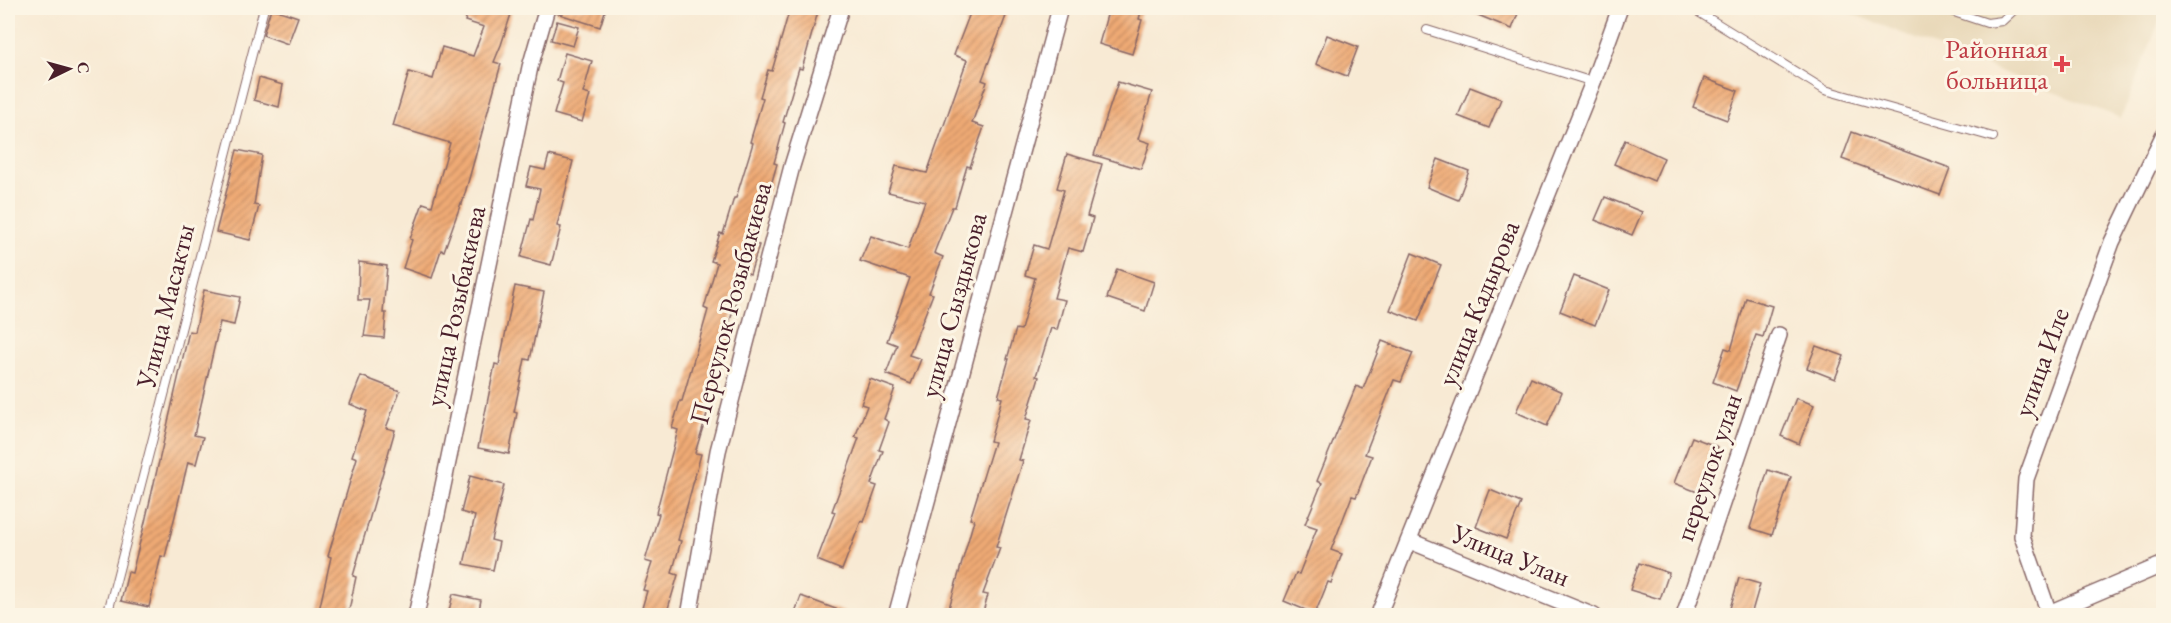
<svg xmlns="http://www.w3.org/2000/svg" width="2171" height="623" viewBox="0 0 2171 623" font-family="'EB Garamond',serif">
<style>
.built{fill:#e9d9ba}
.building{fill:url(#building-hatch)}
.lines{fill:none;stroke-linecap:round;stroke-linejoin:round}
.lane-casing{stroke:#876666;stroke-width:10}
.street-casing{stroke:#876666;stroke-width:18}
.lane{stroke:#fff;stroke-width:8}
.street{stroke:#fff;stroke-width:15}
.health-dot{fill:#e0444e;stroke:#fcf5e5;stroke-width:2}
.labels{text-anchor:middle;dominant-baseline:central;stroke-width:6;stroke-linejoin:round;paint-order:stroke}
.health-label{font-size:27px;fill:#be3a42;stroke:#fcf5e5;text-anchor:end}
.street-label{font-size:27px;fill:#4a1f2b;stroke:#fcf5e5}
</style>
<defs>
<pattern id="building-hatch" width="6" height="6" patternUnits="userSpaceOnUse" patternTransform="scale(1.5)"><rect width="6" height="6" fill="#efaa75"/><path d="M-1 1l2-2M0 6l6-6M5 7l2-2" fill="none" stroke="#c48a60"/></pattern>
</defs>
<rect width="100%" height="100%" fill="#fcf5e5"/>
<filter id="ink" filterUnits="userSpaceOnUse"><feTurbulence type="fractalNoise" baseFrequency=".0167" numOctaves="2"/><feDisplacementMap in="SourceGraphic" scale="12" xChannelSelector="R" yChannelSelector="G"/><feConvolveMatrix kernelMatrix="1 2 1 2 8 2 1 2 1" color-interpolation-filters="sRGB"/></filter>
<filter id="wash" filterUnits="userSpaceOnUse"><feTurbulence type="fractalNoise" baseFrequency=".008" numOctaves="4" result="noise"/><feDisplacementMap in="SourceGraphic" scale="24" xChannelSelector="R" yChannelSelector="G"/><feGaussianBlur stdDeviation="1.35" result="paint"/><feColorMatrix in="noise" values="0 0 0 0 0 0 0 0 0 0 0 0 0 0 0 0 0 1.4 0 .05"/><feComposite in="paint" operator="in"/></filter>
<g filter="url(#wash)">
<rect width="100%" height="100%" fill="#f8ead4"/>
<polygon class="built" points="1837,8 2163,8 2164,9 2121,118"/>
<g id="blocks">
<g class="building">
<polygon points="271,8 298,17 288,44 263,35"/>
<polygon points="469,8 513,8 501,45 494,62 501,64 462,204 461,203 444,251 441,250 432,278 403,268 412,240 410,239 423,203 432,206 450,143 393,126 409,72 433,79 442,47 473,56 484,27 465,21"/>
<polygon points="556,8 606,8 600,27 556,13"/>
<polygon points="790,8 819,8 802,69 799,68 783,122 785,123 774,163 777,164 769,192 766,191 751,243 759,245 750,274 745,272 728,327 733,329 695,453 701,454 678,540 681,541 672,573 678,575 666,615 640,615 647,591 643,590 652,563 645,561 659,514 656,513 678,430 672,428 680,401 682,401 708,310 704,308 717,263 711,261 720,233 723,234 734,198 736,198 753,143 750,142 763,98 760,97 768,70 772,71"/>
<polygon points="972,8 1009,8 982,80 987,82 972,123 984,127 970,167 967,166 955,207 952,207 934,253 943,257 929,293 933,294 909,355 921,359 911,384 886,374 897,345 887,341 910,278 860,261 871,236 908,249 925,201 888,192 896,166 927,173 967,60 954,55"/>
<polygon points="1109,8 1142,8 1139,19 1142,20 1132,54 1099,44"/>
<polygon points="1461,8 1520,8 1512,29"/>
<polygon points="557,21 579,27 573,46 551,40"/>
<polygon points="1327,35 1358,47 1347,76 1316,64"/>
<polygon points="565,53 592,61 583,93 590,95 582,122 554,114 563,83 557,81"/>
<polygon points="259,78 283,85 279,107 254,100"/>
<polygon points="1704,78 1738,91 1727,120 1693,107"/>
<polygon points="1118,82 1152,92 1138,139 1150,143 1141,169 1094,155"/>
<polygon points="1470,87 1501,99 1489,128 1458,116"/>
<polygon points="1852,132 1950,168 1940,195 1842,159"/>
<polygon points="1625,140 1664,158 1654,181 1614,164"/>
<polygon points="237,150 262,155 254,205 259,206 250,240 216,232"/>
<polygon points="1067,154 1102,164 1087,216 1093,218 1083,252 1068,248 1054,298 1065,300 1057,330 1051,328 1036,376 1039,377 1026,419 1031,420 1019,460 1023,461 996,547 1000,548 983,594 988,595 982,615 947,615 974,520 970,519 994,442 990,441 1002,398 998,397 1009,359 1007,359 1016,329 1021,330 1035,278 1025,275 1034,245 1047,249 1064,190 1057,188"/>
<polygon points="549,155 573,161 557,226 561,227 551,265 521,257 531,219 533,220 540,189 526,186 531,167 545,170"/>
<polygon points="1438,159 1469,171 1458,200 1427,187"/>
<polygon points="1605,197 1642,212 1632,235 1595,220"/>
<polygon points="1412,253 1441,265 1418,321 1390,310"/>
<polygon points="359,262 387,266 383,313 386,313 384,338 364,336 370,300 358,300"/>
<polygon points="1117,269 1154,282 1145,311 1107,298"/>
<polygon points="1574,276 1609,290 1595,325 1560,311"/>
<polygon points="515,286 544,292 530,360 525,359 514,412 517,413 509,454 478,448 495,364 499,365"/>
<polygon points="204,290 240,297 234,325 220,322 194,435 203,437 196,464 188,462 165,557 161,556 149,607 121,601 128,572 132,573 145,522 189,331 195,332"/>
<polygon points="1746,298 1772,306 1763,337 1756,335 1736,391 1713,382 1725,348 1731,350"/>
<polygon points="1382,341 1413,353 1401,382 1394,380 1365,454 1372,456 1356,497 1352,496 1331,550 1342,554 1331,583 1328,582 1315,614 1284,601 1296,573 1299,574 1317,528 1305,524 1322,483 1317,481 1356,386 1363,389"/>
<polygon points="1816,346 1844,356 1835,379 1807,368"/>
<polygon points="361,376 400,391 386,428 395,430 353,576 356,577 348,615 318,615 331,557 328,556 357,458 352,456 367,411 350,404"/>
<polygon points="1531,378 1562,392 1547,426 1516,412"/>
<polygon points="870,379 895,388 884,419 889,422 879,450 883,451 871,484 877,486 864,522 861,521 842,570 817,560 835,512 832,511 859,438 855,437 867,406 861,404"/>
<polygon points="1796,398 1814,405 1799,444 1781,436"/>
<polygon points="1692,437 1718,447 1700,493 1674,483"/>
<polygon points="1768,470 1791,477 1772,535 1750,528"/>
<polygon points="470,476 504,485 491,540 499,542 493,570 464,564 475,516 461,512"/>
<polygon points="1490,490 1521,503 1506,539 1476,527"/>
<polygon points="1639,563 1669,573 1660,599 1630,590"/>
<polygon points="1739,578 1760,584 1751,615 1728,615"/>
<polygon points="453,594 481,600 478,615 448,615"/>
<polygon points="801,596 849,614 849,615 794,615"/>
</g>
</g>
</g>
<g filter="url(#ink)">
<use href="#blocks" fill-opacity="0" stroke="#876666" stroke-width="1.5"/>
<g class="lines">
<g class="lane-casing">
<g id="lane">
<polyline points="1692,8 1825,90 1993,137"/>
<polyline points="1942,8 1987,23 2002,21 2016,8"/>
<polyline points="1427,30 1593,82"/>
<polyline points="107,616 264,8"/>
</g>
</g>
<g class="street-casing">
<g id="street">
<polyline points="1410,541 1594,616"/>
<polyline points="2049,613 2164,564"/>
<polyline points="416,616 530,67 547,8"/>
<polyline points="689,616 718,451 792,166 841,8"/>
<polyline points="896,616 1060,8"/>
<polyline points="1378,616 1593,82 1620,8"/>
<polyline points="1684,616 1779,335"/>
<polyline points="2050,616 2022,536 2026,479 2112,242 2164,134"/>
</g>
</g>
<use href="#lane" class="lane"/>
<use href="#street" class="street"/>
</g>
</g>
<path class="health-dot" d="M2059 55h6v6h6v6h-6v6h-6v-6h-6v-6h6z"/>
<g class="labels">
<g class="health-label">
<text x="2048" y="48">Районная<tspan x="2048" dy="31">больница</tspan></text>
</g>
<g class="street-label">
<text transform="translate(730 303) rotate(-75)">Переулок Розыбакиева</text>
<text transform="translate(1478 303) rotate(-68)">улица Кадырова</text>
<text transform="translate(953 305) rotate(-75)">улица Сыздыкова</text>
<text transform="translate(165 306) rotate(-76)">Улица Масакты</text>
<text transform="translate(455 306) rotate(-78)">улица Розыбакиева</text>
<text transform="translate(2041 362) rotate(-70)">улица Иле</text>
<text transform="translate(1708 467) rotate(-71)">переулок улан</text>
<text transform="translate(1511 555) rotate(22)">Улица Улан</text>
</g>
</g>
<rect width="2171" height="623" fill="none" stroke="#fcf5e5" stroke-width="30"/>
<g transform="translate(69 69) rotate(85)" stroke="#fcf5e5" stroke-width="4.5" paint-order="stroke">
<path d="M0-4.5L10 22L0 15L-10 22Z" fill="#4a1f2b"/>
<text y="-9" font-size="16" font-weight="bold" text-anchor="middle" fill="#4a1f2b">С</text>
</g>
</svg>
